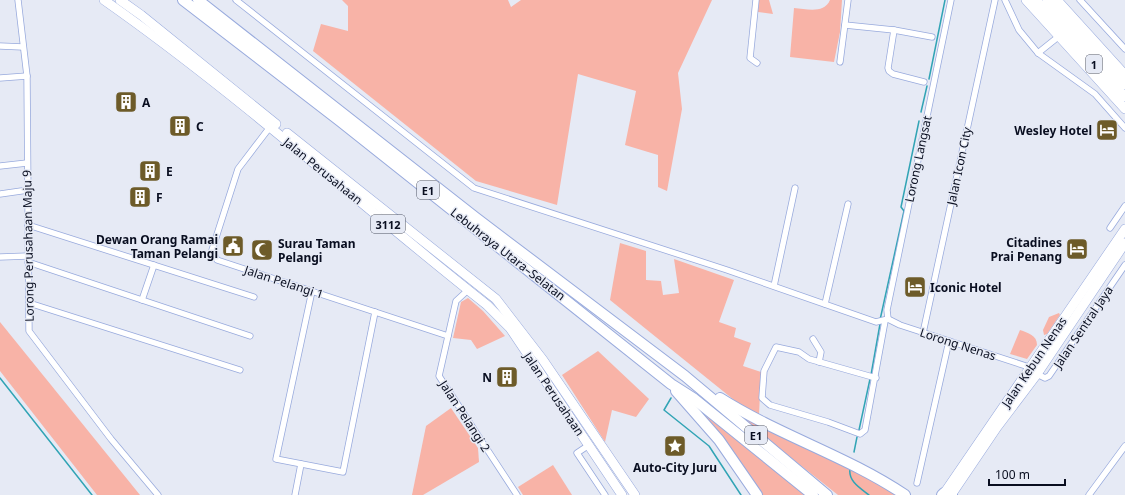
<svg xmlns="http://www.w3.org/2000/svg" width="1125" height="495" viewBox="0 0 1125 495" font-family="'Noto Sans',sans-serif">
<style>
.green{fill:#f8b3a7}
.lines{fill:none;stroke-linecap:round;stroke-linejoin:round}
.stream{stroke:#31a4b5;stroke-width:1.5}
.minor-casing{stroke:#98aadd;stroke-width:7}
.primary-casing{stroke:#98aadd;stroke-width:10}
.trunk-casing{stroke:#98aadd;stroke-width:10}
.motorway-casing{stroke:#98aadd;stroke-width:12}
.minor{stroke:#fff;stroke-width:5.5}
.primary{stroke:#fff;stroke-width:9}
.trunk{stroke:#fff;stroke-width:9}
.motorway{stroke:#fff;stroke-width:10}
.labels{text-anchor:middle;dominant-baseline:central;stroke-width:3;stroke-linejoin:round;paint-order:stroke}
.shield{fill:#e6eaf5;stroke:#4b5060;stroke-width:1}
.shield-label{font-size:11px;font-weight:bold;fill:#090e20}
.poi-label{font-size:12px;font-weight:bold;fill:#090e20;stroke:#e6eaf5;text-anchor:start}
.street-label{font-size:12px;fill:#090e20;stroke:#e6eaf5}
</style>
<rect width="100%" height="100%" fill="#e6eaf5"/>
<g class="green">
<polygon points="342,0 508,0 511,7 521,0 712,0 678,73 682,109 667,191 658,187 658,155 625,145 636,91 578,74 557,205 476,181 313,51 321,24 348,31 348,6"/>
<polygon points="759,0 769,0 773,14 758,12"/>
<path d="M830 0H842L840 32 834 62 790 57 794 8C807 9 824 14 830 0Z"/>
<polygon points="620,243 646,251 646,280 661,281 663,295 679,293 674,259 734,280 719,322 736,328 734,337 751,343 743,366 761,372 759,415 739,404 610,300"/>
<polygon points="468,298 483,311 505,336 477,349 471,340 453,338 461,302"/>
<polygon points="1059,313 1060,315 1047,334 1044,335 1043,330 1049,317"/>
<polygon points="0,322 140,495 97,495 0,371"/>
<path d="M1020 330C1028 333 1037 335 1037 345L1027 359 1010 354Z"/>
<polygon points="598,351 649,399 636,417 612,410 605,442 562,375"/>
<polygon points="718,400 862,474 899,495 838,495"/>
<polygon points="451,408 478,448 479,462 423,495 412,495 426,426"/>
<polygon points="701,412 807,495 760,495"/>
<polygon points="553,465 572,495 523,495 518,487"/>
</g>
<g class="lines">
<g class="stream">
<polyline points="929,79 945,0"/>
<polyline points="921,112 927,86"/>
<polyline points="880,320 904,211 901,207 919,121"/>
<polyline points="871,375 880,324"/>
<polyline points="0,378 92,495"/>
<polyline points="671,398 664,410 709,446 741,495"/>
<polyline points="859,430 870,379"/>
<polyline points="854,452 857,437"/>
<path d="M850 469C848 481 860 488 869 495"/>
</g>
<g class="minor-casing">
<g id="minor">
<polyline points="18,0 27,76 29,331 111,439 158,495"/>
<polyline points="236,0 474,188 727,270 876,322 888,319"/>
<polyline points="756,0 750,58 757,63"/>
<polyline points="1005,0 1019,30 1038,53 1095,94 1125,128"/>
<polyline points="1080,0 1125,49"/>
<polyline points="845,25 894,30 932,37"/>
<polyline points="894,30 888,68 889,71 893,74 924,82"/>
<polyline points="0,46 23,47"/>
<polyline points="1038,53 1058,37"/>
<polyline points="840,62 848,0"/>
<polyline points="0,78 27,76"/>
<polyline points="270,127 238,169 212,250 217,260 448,336"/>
<polyline points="0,166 27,163"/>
<polyline points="0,194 28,190"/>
<polyline points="28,225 254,297"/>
<polyline points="1110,228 1125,206"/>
<polyline points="0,257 28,256"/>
<polyline points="28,262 250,336"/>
<polyline points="774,286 795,188"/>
<polyline points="468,290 456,301 439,376 517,495"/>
<polyline points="312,291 276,459 343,472 375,312"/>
<polyline points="142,300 154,265"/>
<polyline points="29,303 240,370"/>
<polyline points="825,304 848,204"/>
<polyline points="888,319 887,310 951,0"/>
<polyline points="888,319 900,325 1029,367"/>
<polyline points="923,333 995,0"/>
<polyline points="813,339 821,352 819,362"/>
<polyline points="1037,374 1045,378 1049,376 1125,265"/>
<polyline points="876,378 809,359 799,352 776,347 764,371 762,398 770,405 828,422 860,434 865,430 885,321"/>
<polyline points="589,445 577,453 605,495"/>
<polyline points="917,483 949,341"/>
<polyline points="295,495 301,464"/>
<polyline points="1089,495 1125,446"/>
</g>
</g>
<g class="primary-casing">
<g id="primary">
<path d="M104 0C238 94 359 204 487 305L510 328 622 495"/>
<polyline points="120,0 141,15 276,124"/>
<polyline points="287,133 496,299 543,360 635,495"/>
<polyline points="943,495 1125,229"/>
<polyline points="951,495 997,427 1037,374 1125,243"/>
</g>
</g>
<g class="trunk-casing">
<g id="trunk">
<polyline points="1026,0 1125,109"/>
<polyline points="1036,0 1125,97"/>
<polyline points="1047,0 1125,85"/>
<polyline points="1057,0 1125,75"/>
</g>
</g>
<g class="motorway-casing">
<g id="motorway">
<polyline points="183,0 340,121 671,384 693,398 813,495"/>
<polyline points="198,0 476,218 685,376 827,495"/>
<polyline points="676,391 719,440 757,495"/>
<path d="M720 398C780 436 847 456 905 495"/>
<polyline points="942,495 944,493"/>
<polyline points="952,495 952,493"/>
</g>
</g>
<use href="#minor" class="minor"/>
<use href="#primary" class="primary"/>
<use href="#trunk" class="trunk"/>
<use href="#motorway" class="motorway"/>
</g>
<defs>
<g id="building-square" transform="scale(1.15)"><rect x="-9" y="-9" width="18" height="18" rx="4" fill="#6d5b29" stroke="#e6eaf5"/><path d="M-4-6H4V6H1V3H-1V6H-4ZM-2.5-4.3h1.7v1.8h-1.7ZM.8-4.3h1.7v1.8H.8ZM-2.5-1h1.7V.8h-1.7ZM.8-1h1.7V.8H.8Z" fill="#fff"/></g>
<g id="hotel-square" transform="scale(1.15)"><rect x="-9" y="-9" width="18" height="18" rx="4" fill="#6d5b29" stroke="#e6eaf5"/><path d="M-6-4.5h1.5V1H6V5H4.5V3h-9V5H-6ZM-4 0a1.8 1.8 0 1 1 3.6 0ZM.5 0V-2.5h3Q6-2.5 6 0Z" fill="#fff"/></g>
<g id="civic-square" transform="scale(1.15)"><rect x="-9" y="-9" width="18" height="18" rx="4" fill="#6d5b29" stroke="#e6eaf5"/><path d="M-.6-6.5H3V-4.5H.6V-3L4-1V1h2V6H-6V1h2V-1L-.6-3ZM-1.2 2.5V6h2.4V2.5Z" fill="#fff"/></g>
<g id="mosque-square" transform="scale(1.15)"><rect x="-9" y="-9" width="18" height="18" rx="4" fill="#6d5b29" stroke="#e6eaf5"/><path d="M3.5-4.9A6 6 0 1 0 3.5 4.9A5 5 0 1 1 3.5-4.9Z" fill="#fff"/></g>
<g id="sight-square" transform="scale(1.15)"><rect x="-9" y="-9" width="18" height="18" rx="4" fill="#6d5b29" stroke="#e6eaf5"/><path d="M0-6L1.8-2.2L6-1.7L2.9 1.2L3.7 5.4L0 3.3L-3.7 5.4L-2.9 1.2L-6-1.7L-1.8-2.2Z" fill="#fff"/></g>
</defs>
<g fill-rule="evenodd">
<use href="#building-square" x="126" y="102"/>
<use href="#building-square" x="180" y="126"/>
<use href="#hotel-square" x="1107" y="130"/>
<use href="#building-square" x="150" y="171"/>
<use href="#building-square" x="140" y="197"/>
<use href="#civic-square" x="233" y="246"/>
<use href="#hotel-square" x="1077" y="249"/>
<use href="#mosque-square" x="262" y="250"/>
<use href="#hotel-square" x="915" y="287"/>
<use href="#building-square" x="507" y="377"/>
<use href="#sight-square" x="675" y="446"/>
</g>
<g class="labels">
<g class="shield">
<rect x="1086" y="55" width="16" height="18" rx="3"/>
<rect x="417" y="181" width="22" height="18" rx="3"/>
<rect x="371" y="215" width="34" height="18" rx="3"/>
<rect x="745" y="426" width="22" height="18" rx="3"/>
</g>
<g class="shield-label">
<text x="1094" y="64">1</text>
<text x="428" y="190">E1</text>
<text x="388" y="224">3112</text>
<text x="756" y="435">E1</text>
</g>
<g class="poi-label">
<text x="142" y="102">A</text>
<text x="196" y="126">C</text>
<text x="1092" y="130" text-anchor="end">Wesley Hotel</text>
<text x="166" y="171">E</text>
<text x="156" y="197">F</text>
<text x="218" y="239" text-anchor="end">Dewan Orang Ramai<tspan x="218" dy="14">Taman Pelangi</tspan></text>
<text x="1062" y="242" text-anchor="end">Citadines<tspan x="1062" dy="14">Prai Penang</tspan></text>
<text x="278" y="243">Surau Taman<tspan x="278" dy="14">Pelangi</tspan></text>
<text x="930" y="287">Iconic Hotel</text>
<text x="492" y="377" text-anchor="end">N</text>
<text x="675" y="467" text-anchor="middle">Auto-City Juru</text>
</g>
<g class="street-label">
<text transform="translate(918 159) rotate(-78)">Lorong Langsat</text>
<text transform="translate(959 166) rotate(-78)">Jalan Icon City</text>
<text transform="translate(323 171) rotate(39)">Jalan Perusahaan</text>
<text transform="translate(28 246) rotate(-91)">Lorong Perusahaan Maju 9</text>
<text transform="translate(508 254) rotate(38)">Lebuhraya Utara–Selatan</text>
<text transform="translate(284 282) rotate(18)">Jalan Pelangi 1</text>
<text transform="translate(1083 327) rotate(-56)">Jalan Sentral Jaya</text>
<text transform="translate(958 344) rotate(18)">Lorong Nenas</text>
<text transform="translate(1034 362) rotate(-56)">Jalan Kebun Nenas</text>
<text transform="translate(554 394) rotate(56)">Jalan Perusahaan</text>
<text transform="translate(465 416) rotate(57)">Jalan Pelangi 2</text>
</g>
</g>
<path d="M989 479v6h76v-6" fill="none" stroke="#090e20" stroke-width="2"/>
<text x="995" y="479" font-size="12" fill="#090e20" stroke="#e6eaf5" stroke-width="3" paint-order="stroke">100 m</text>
</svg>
